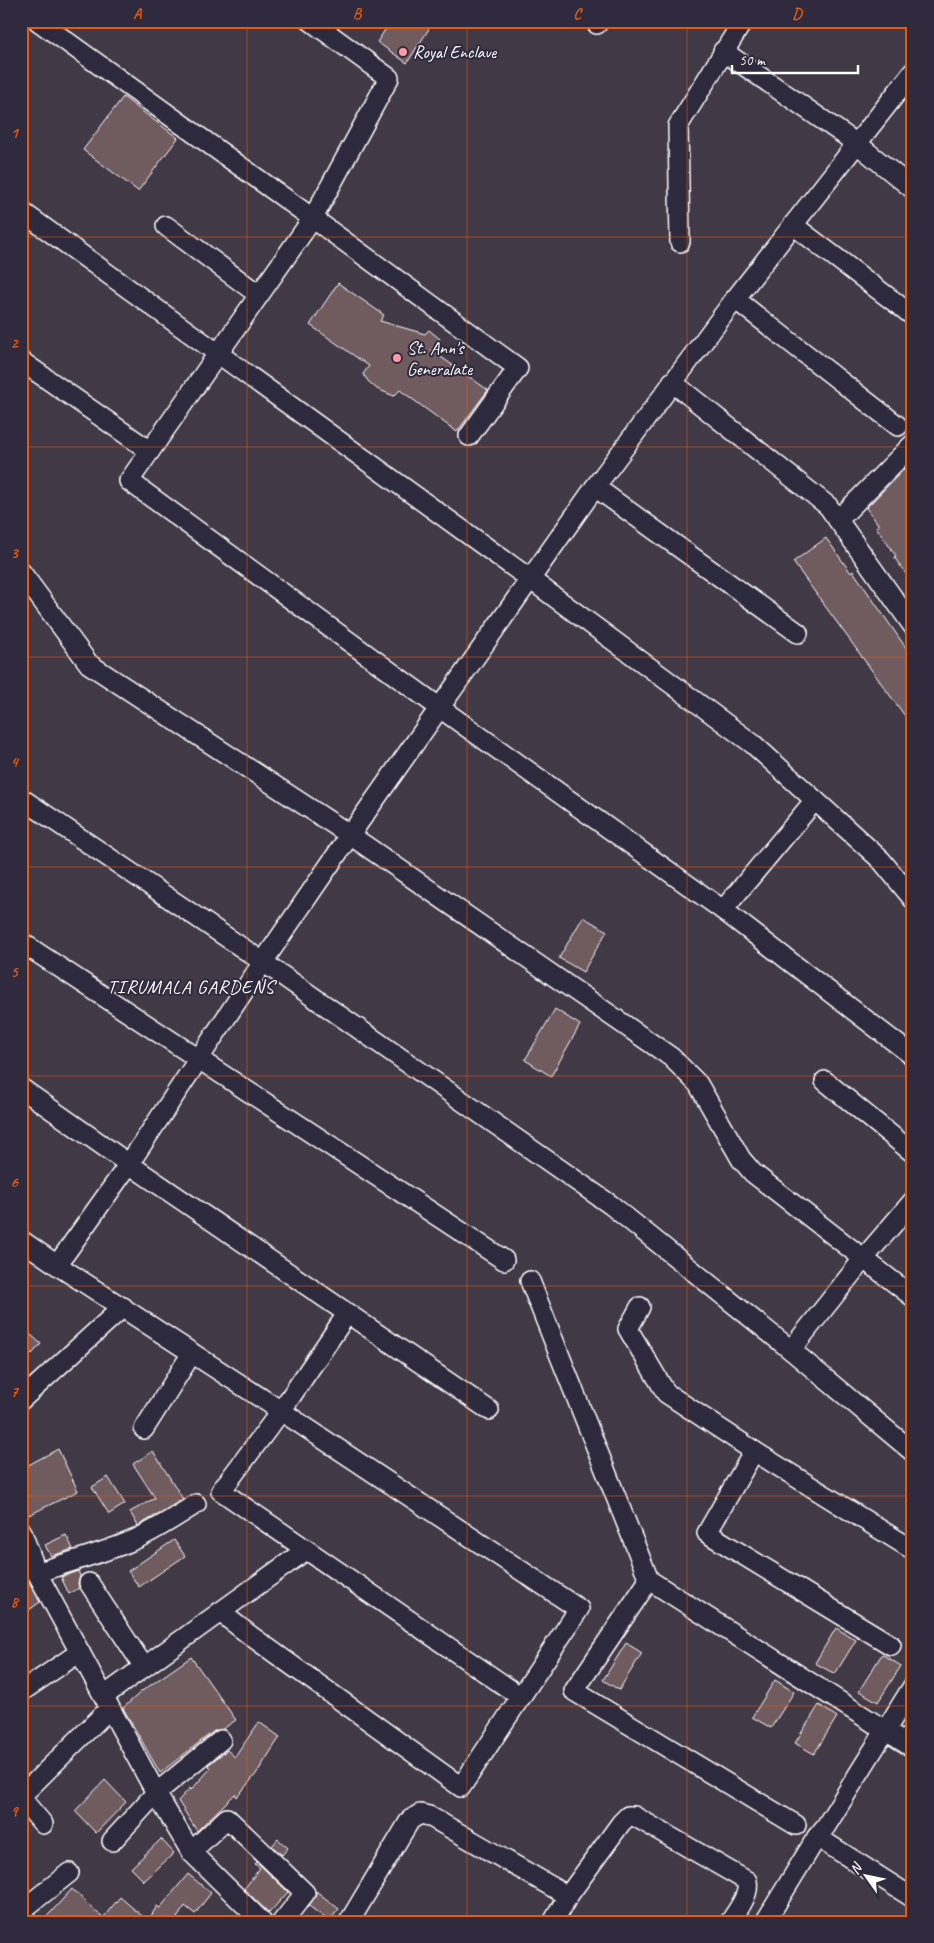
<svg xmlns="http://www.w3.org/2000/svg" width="934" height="1943" viewBox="0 0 934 1943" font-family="Caveat,sans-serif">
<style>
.building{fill:#705c5e;stroke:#fff}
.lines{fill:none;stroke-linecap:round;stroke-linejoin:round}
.street-casing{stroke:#fff;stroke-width:22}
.street{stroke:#2f2a3d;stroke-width:19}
.grid{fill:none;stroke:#e8590c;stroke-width:1;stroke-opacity:0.55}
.poi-dot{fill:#ff9aa2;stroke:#2f2a3d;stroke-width:2}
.labels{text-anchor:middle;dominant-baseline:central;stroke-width:4;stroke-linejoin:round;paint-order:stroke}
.poi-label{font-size:18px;fill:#fff;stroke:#2f2a3d;text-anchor:start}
.neighbourhood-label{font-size:19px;letter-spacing:1px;fill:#fff;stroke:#2f2a3d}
.neatline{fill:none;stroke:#e8590c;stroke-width:2}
.grid-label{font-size:16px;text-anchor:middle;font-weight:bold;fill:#e8590c}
</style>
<rect width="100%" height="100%" fill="#423947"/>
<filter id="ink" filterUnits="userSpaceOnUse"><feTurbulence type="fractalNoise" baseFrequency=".02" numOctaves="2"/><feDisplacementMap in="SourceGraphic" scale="10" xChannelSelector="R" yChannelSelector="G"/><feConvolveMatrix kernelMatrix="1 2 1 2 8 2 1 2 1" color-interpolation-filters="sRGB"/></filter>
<g filter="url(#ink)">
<g class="building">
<polygon points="391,21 434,21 407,63 377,42"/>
<polygon points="123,97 178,138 138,191 83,150"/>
<polygon points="338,283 384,315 380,321 425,334 429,330 440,339 431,350 488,390 457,432 400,390 394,396 377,389 368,381 363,374 369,366 310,325"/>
<polygon points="913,460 913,584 894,557 896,556 876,527 879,525 866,508"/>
<polygon points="826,538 851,573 853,571 913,658 913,727 793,562"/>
<polygon points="583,917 607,931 583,972 559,958"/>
<polygon points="555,1009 580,1025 551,1076 525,1060"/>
<polygon points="21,1326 41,1344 32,1354 21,1345"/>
<polygon points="58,1449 78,1491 29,1515 21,1499 21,1469"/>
<polygon points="153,1451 183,1499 138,1526 130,1512 155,1498 133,1464"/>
<polygon points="108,1477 125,1504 109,1514 92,1487"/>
<polygon points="66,1535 73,1549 51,1556 45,1545"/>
<polygon points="174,1540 185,1556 139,1587 128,1571"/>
<polygon points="21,1563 27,1578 40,1602 21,1616"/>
<polygon points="78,1571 80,1576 78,1583 79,1588 69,1594 61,1577"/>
<polygon points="836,1628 856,1640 835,1674 815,1663"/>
<polygon points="626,1643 642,1653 619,1690 603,1680"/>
<polygon points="882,1654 901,1666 878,1702 859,1691"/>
<polygon points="191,1657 236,1720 223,1729 214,1731 160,1773 123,1708 142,1691"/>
<polygon points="775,1680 794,1692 771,1728 752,1717"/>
<polygon points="819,1705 837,1717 814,1754 795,1743"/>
<polygon points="259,1722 280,1737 256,1774 237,1797 235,1794 197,1831 178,1801 190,1788 191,1790 211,1768 208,1765 227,1750 235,1757"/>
<polygon points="105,1780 126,1802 96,1833 75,1811"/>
<polygon points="161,1839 174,1853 144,1881 131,1868"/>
<polygon points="278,1839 288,1848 282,1855 272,1846"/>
<polygon points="257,1862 288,1892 269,1913 244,1889 260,1868 255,1864"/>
<polygon points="188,1874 211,1893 195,1914 185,1906 177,1918 183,1922 42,1922 72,1889 103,1918 120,1897 148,1921 157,1906 160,1908"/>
<polygon points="316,1891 339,1909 329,1921 309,1906 316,1895"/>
</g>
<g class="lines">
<g class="street-casing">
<g id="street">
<polyline points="38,21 322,225 518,368 469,436"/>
<polyline points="311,21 389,78 313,218 129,481 440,708 723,910 913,1056"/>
<polyline points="597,24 599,21"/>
<polyline points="723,51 856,143 913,189"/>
<polyline points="21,211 530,579 753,744 881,860 913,899"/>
<polyline points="793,225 913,316"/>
<polyline points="166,226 259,295"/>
<polyline points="680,242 678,126 743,21"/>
<polyline points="735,299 898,426"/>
<polyline points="21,361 150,451"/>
<polyline points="672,382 828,506 913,626"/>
<polyline points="595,487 798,633"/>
<polyline points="838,520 913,444"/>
<polyline points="21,572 89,664 350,835 671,1057 698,1084 741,1159 753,1173 913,1297"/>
<polyline points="21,798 263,962 611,1205 791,1350 913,1452"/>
<polyline points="723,910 815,800"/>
<polyline points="21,942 504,1260"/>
<polyline points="825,1081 913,1153"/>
<polyline points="21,1088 129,1164 489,1410"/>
<polyline points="21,1240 57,1265 281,1411 579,1609 461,1787 251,1636 220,1612"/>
<polyline points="57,1265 129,1164 263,962 350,835 595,487 735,299 913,72"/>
<polyline points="530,1281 649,1580 913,1748"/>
<polyline points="640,1307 628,1329 666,1393 754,1451 913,1550"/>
<polyline points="347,1314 281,1411 221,1491 521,1697"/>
<polyline points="791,1350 864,1258 913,1201"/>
<polyline points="21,1400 123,1307"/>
<polyline points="144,1429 192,1353"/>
<polyline points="754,1451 707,1533 891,1645"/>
<polyline points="21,1530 37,1573 156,1793 191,1852 262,1922"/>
<path d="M37 1573C68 1562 99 1554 129 1542 152 1533 175 1517 196 1504"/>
<polyline points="649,1580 574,1691 796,1825"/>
<polyline points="89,1583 144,1667"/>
<polyline points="21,1692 80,1652"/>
<polyline points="104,1696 306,1550"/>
<polyline points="21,1796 109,1709"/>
<polyline points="21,1798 43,1824"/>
<polyline points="817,1837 913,1898"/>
<polyline points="112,1841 156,1793 221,1740"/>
<polyline points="191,1852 227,1818 305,1893 282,1922"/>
<path d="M568 1896 621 1823 628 1816H634L747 1881C750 1895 738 1909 730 1922"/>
<polyline points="21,1911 69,1873"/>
<polyline points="349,1922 410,1820 420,1814 429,1816 568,1896 553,1922"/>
<polyline points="765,1922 817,1837 826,1826 913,1686"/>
</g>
</g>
<use href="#street" class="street"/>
</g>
</g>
<path class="grid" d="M247 21V1922M467 21V1922M687 21V1922M21 237H913M21 447H913M21 657H913M21 867H913M21 1076H913M21 1286H913M21 1496H913M21 1706H913"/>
<g class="poi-dot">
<circle cx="403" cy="52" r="5"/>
<circle cx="397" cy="358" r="5"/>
</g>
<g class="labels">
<g class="poi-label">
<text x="413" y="52">Royal Enclave</text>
<text x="407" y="348">St. Ann's<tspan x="407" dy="21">Generalate</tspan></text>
</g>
<g class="neighbourhood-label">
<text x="191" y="987">TIRUMALA GARDENS</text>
</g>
</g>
<rect width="934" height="1943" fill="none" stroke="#2f2a3d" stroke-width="55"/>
<g transform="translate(866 1876) rotate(303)" stroke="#2f2a3d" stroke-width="4" paint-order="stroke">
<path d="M0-4L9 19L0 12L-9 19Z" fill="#ffffff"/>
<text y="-8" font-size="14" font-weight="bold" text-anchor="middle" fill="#ffffff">N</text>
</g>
<path d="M732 65v8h126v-8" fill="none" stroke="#ffffff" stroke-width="2.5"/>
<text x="739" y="65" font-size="15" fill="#ffffff" stroke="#2f2a3d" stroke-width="4" paint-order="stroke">50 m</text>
<rect x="28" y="28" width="878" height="1888" class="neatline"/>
<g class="grid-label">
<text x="137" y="19">A</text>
<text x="357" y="19">B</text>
<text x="577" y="19">C</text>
<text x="797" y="19">D</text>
<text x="14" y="138">1</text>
<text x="14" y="348">2</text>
<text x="14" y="558">3</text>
<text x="14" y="767">4</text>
<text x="14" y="977">5</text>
<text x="14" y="1187">6</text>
<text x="14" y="1397">7</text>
<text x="14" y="1607">8</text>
<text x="14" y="1816">9</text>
</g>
</svg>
